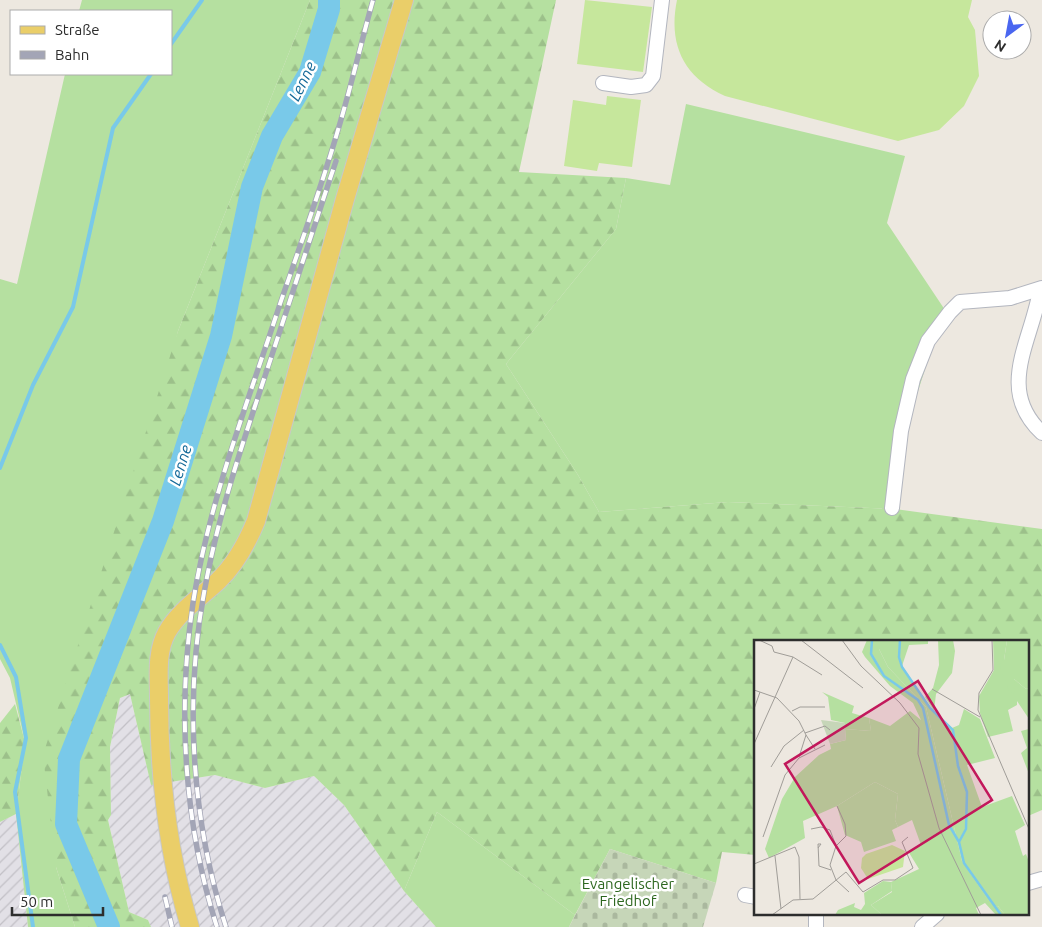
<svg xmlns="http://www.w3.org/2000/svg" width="1042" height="927" viewBox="0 0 1042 927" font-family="Ubuntu,sans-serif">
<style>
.industrial{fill:url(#industrial-furrows)}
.grass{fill:#b5e0a0}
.forest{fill:url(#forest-firs)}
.cemetery{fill:url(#cemetery-stones)}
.pitch{fill:#c6e79c}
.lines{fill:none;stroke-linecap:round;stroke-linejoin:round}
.stream{stroke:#79c9e9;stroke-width:4}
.river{stroke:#79c9e9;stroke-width:22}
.minor-casing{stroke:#b3b6bf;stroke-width:16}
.major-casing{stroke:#c8c8c8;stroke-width:20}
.minor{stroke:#fff;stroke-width:14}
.major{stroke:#eace69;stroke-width:18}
.rail-casing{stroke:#a3a5b6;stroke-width:5.5}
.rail{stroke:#fff;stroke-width:4;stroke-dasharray:11;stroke-linecap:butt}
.labels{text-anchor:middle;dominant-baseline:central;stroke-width:5;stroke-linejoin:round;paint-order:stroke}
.park-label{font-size:15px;fill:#2d671f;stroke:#fff}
.water-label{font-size:16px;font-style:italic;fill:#156998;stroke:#fff}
.inset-river{fill:none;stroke:#79c9e9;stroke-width:2.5}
.inset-road{fill:none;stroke:#a09d98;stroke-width:1}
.view{fill:#c2185b;fill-opacity:0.15;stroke:#c2185b;stroke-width:2.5}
.inset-edge{fill:none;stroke:#2d2d2d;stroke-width:2.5}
</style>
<defs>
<pattern id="industrial-furrows" width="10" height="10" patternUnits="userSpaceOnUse" patternTransform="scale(1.25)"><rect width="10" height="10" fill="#e2e0e6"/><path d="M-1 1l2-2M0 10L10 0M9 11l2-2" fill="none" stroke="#c2c0c6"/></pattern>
<pattern id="forest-firs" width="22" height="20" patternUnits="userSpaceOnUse" patternTransform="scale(1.25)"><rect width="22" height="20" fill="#b5e0a0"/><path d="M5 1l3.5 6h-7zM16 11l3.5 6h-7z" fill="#9cc08a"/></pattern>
<pattern id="cemetery-stones" width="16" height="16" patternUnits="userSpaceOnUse" patternTransform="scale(1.25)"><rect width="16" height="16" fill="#c6d6b8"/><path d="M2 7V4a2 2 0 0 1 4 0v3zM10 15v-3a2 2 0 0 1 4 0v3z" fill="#aab89e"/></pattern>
</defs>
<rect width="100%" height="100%" fill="#ede8e0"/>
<g class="industrial">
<polygon points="130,694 151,785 215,775 265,788 314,776 344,805 404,891 436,927 151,927 148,920 129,912 108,820 111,815 110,747 120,698"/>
<polygon points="16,814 28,927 0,927 0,822"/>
</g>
<g class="grass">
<polygon points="82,0 310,0 178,331 56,867 75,927 28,927 16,814 25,742 10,678 0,659 0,279 17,284 65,74 171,74 171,11 79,11"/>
<polygon points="686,104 905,156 887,223 951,319 933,344 906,429 895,509 728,502 599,512 578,475 506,364 616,229 626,178 670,185"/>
<polygon points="437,812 575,915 569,927 436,927 404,891"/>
</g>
<g class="forest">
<polygon points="310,0 556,0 519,172 626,178 616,229 506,364 578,475 599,512 728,502 895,509 1042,529 1042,810 1028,816 1028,641 756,641 756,855 722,852 716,883 610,849 575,915 437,812 404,891 344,805 314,776 265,788 215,775 151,785 130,694 120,698 110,747 111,815 108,820 129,912 148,920 151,927 75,927 56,867 43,755 178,331"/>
<polygon points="15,704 25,742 16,814 0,822 0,723"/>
</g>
<polygon class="cemetery" points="610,849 716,883 703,927 569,927"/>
<g class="pitch">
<polygon points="585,0 652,7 643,72 577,64"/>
<path d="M677 0H972L968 17 975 30 979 76 964 106 939 130 898 141 725 96C683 77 668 44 677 0Z"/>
<polygon points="607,96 641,100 632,167 599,163 597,171 564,166 573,100 606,105"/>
</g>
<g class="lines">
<g class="stream">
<polyline points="171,44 202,0"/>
<polyline points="0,468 33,385 73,307 113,128 151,74"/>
<polyline points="0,645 16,677 26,738 15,792 33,927"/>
</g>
<polyline class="river" points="109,927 66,824 69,759 163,521 221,336 252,187 272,136 310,72 329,9 329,0"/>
<g class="minor-casing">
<g id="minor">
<polyline points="603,83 631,87 646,85 653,76 662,0"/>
<path d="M1040 290C1032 341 995 389 1042 433"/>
<polyline points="892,508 901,431 913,379 928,341 950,312 960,302 1010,298 1042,288"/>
<polyline points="1028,883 1042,879"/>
<polyline points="745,895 756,897"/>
<polyline points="816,913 816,927"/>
<polyline points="922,927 937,914"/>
</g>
</g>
<g class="major-casing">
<path id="major" d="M190 927C168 854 159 775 159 698 159 676 156 652 167 632 179 611 201 597 218 581 236 564 247 543 256 521L345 199 404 0"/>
</g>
<use href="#minor" class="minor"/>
<use href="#major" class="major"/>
<g class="rail-casing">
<g id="rail">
<polyline points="165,897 172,927"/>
<path d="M217 927C184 825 177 709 193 603 209 501 248 402 280 304 300 246 321 188 338 130 351 87 361 43 373 0"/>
<path d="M226 927C192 822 184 702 204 593 217 519 241 448 265 376 289 304 312 232 336 161"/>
</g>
</g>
<use href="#rail" class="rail"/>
</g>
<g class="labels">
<g class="park-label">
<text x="628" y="883">Evangelischer<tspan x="628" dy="17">Friedhof</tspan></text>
</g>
<g class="water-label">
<text transform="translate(302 81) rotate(-64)">Lenne</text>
<text transform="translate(180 465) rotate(-73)">Lenne</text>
</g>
</g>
<g transform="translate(754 640)">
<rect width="275" height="275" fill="#ede8e0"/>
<path d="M125 0H146L145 16 148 26 176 67 198 88 205 85 210 69 226 79 241 118 213 125 228 167 258 156 271 185 261 191 269 216 272 214 275 222V275H251L244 266 239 268 208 221 172 67 134 27 125 9ZM239 0H253L250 20 260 39 272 49 275 48V79L263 61V65L254 70 259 91 234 97 226 73 225 56 240 30ZM68 52 100 66 98 73 115 78 117 91 91 89V83L77 80 74 57ZM275 89V134L267 113 273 108 267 91ZM121 142 144 154 141 180 144 187 138 190 142 201 110 212 107 202 91 195 83 166ZM129 241 137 242 138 251 117 265 128 275H81L84 270 101 263 100 267 107 270 111 264 110 253Z" fill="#b5e0a0"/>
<path d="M113 0H125V9L134 27 172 67 208 221 239 267 244 266 251 275H242L231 263 222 268 225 275H128L117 265 138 252 137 242 165 229 154 211 167 205 158 180 144 187 141 180 144 154 121 142 83 166 49 181 51 198 15 218 11 209 28 159 41 137 65 115 77 109 76 104 92 100 91 89 117 91 115 78 136 86 156 71 167 80 159 63 136 46 111 17 108 12ZM146 0H174V4L155 5 148 26 145 16ZM184 0H199L201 11 198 33 182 54 180 71 171 57 179 48 185 25ZM253 0H275V48L272 49 260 39 261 54 255 51 245 24 250 20Z" fill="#b5e0a0"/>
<path d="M67 80 91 83 92 100 76 104Z" fill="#c6d6b8"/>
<path d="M138 205 151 211 149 227 114 239 107 228 108 218 112 214Z" fill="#c6e79c"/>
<path class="inset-river" d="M118 0 117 14 130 36 164 60 169 68 195 185 205 202 210 223 247 275M146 0 145 17 148 27 176 68 199 90 204 126 213 152 212 189 205 202"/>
<path class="inset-road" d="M47 0 109 48M88 0 107 26 146 63 165 88 164 114 185 188 227 275M238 0 239 30 225 53 224 70 275 189M39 17 68 35M178 49 226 77M0 50 23 58 45 81 52 95 45 117M0 69 6 52M38 71 46 67H71M51 93 71 86 76 90M52 95 61 109M0 104 39 17 20 12 18 6 5 0M17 127 30 106 50 90M83 166 91 184 92 196 82 206 76 225 82 240 95 252M57 189 67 187 76 190 82 206M9 197 31 135 45 118 71 105M64 208 67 204H64L65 226 77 230M21 216 27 269M0 224 41 207 45 217 46 259M0 231V266M18 275 39 260 59 259 92 232 109 252 129 240H141L159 228 148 202 154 197"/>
<path class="view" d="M164 41 238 160 105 243 31 124Z"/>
<rect width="275" height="275" class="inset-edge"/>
</g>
<rect x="10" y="10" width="162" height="65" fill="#ffffff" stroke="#ababab"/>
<rect x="20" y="26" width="25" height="8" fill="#eace69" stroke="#ababab"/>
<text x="55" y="35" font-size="15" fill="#2d2d2d">Straße</text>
<rect x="20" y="51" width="25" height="8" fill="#a3a5b6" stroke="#ababab"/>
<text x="55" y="60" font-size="15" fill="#2d2d2d">Bahn</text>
<g transform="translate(1007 35) rotate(212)"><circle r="24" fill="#ffffff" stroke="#ababab"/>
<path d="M0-4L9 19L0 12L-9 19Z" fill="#4a66f0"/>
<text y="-8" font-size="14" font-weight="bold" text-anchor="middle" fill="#2d2d2d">N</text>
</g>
<path d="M12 907v8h91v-8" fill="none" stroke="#2d2d2d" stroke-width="2.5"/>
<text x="20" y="907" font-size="15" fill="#2d2d2d" stroke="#ffffff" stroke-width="4" paint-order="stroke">50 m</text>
</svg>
